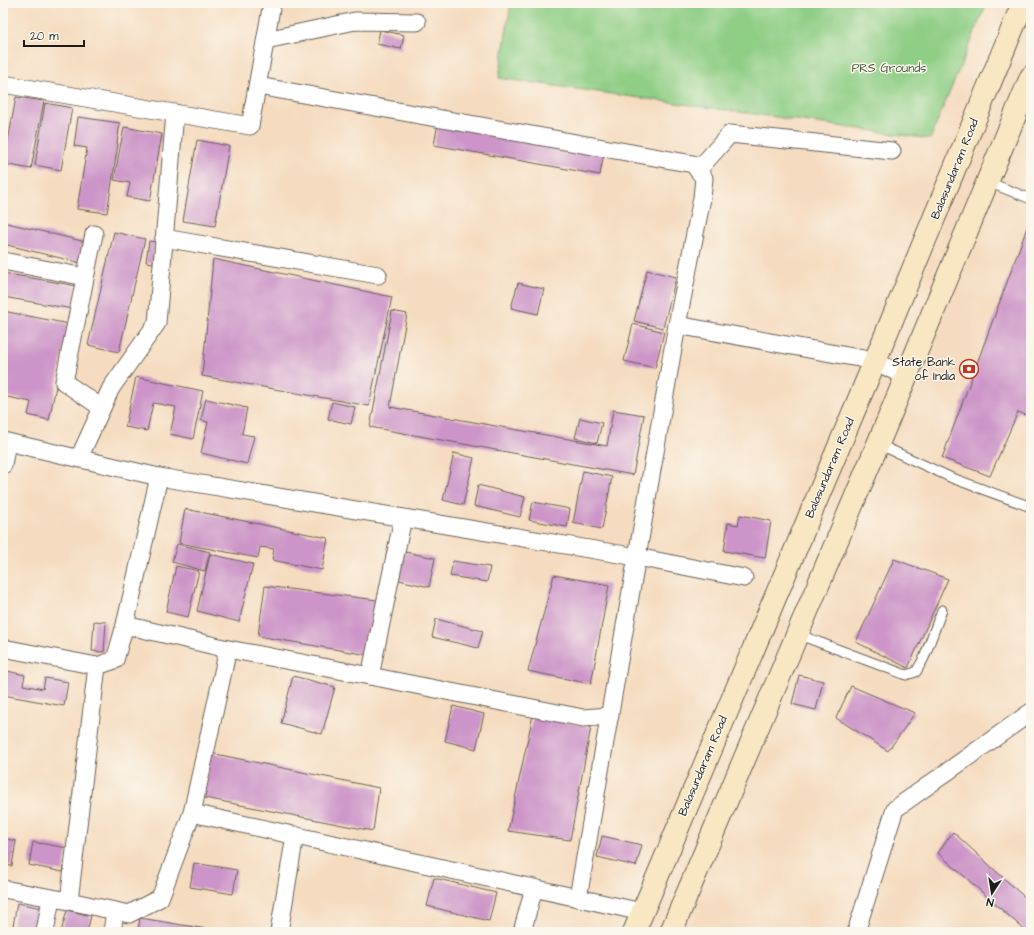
<svg xmlns="http://www.w3.org/2000/svg" width="1034" height="935" viewBox="0 0 1034 935" font-family="'Architects Daughter',sans-serif">
<style>
.green{fill:#8fce85;stroke:#567550}
.building{fill:#cc94c8}
.lines{fill:none;stroke-linecap:round;stroke-linejoin:round}
.lane-casing{stroke:#685f55;stroke-width:11}
.street-casing{stroke:#685f55;stroke-width:19}
.secondary-casing{stroke:#685f55;stroke-width:24}
.lane{stroke:#fff;stroke-width:9}
.street{stroke:#fff;stroke-width:17}
.secondary{stroke:#f9e7c3;stroke-width:22}
.labels{text-anchor:middle;dominant-baseline:central;stroke-width:3;stroke-linejoin:round;paint-order:stroke}
.park-label{font-size:12px;fill:#445a41;stroke:#fbf7ec}
.street-label{font-size:12px;fill:#1c1c1c;stroke:#fbf7ec}
.poi-label{font-size:12px;fill:#1c1c1c;stroke:#fbf7ec;text-anchor:end}
</style>
<rect width="100%" height="100%" fill="#fbf7ec"/>
<filter id="ink" filterUnits="userSpaceOnUse"><feTurbulence type="fractalNoise" baseFrequency=".025" numOctaves="2"/><feDisplacementMap in="SourceGraphic" scale="8" xChannelSelector="R" yChannelSelector="G"/><feConvolveMatrix kernelMatrix="1 2 1 2 8 2 1 2 1" color-interpolation-filters="sRGB"/></filter>
<filter id="wash" filterUnits="userSpaceOnUse"><feTurbulence type="fractalNoise" baseFrequency=".012" numOctaves="4" result="noise"/><feDisplacementMap in="SourceGraphic" scale="16" xChannelSelector="R" yChannelSelector="G"/><feGaussianBlur stdDeviation="0.9" result="paint"/><feColorMatrix in="noise" values="0 0 0 0 0 0 0 0 0 0 0 0 0 0 0 0 0 1.4 0 .05"/><feComposite in="paint" operator="in"/></filter>
<g filter="url(#wash)">
<rect width="100%" height="100%" fill="#f5dcc0"/>
<polygon class="green" points="511,3 987,3 930,139 499,78"/>
<g id="blocks">
<g class="building">
<polygon points="380,30 404,35 401,49 377,44"/>
<polygon points="16,97 44,101 31,169 4,164"/>
<polygon points="45,103 72,108 61,170 35,165"/>
<polygon points="78,117 120,123 117,143 118,144 107,213 77,209 87,148 74,146"/>
<polygon points="438,123 604,153 600,175 434,145"/>
<polygon points="124,127 162,134 150,201 127,197 130,183 114,180"/>
<polygon points="197,140 229,146 215,226 183,221"/>
<polygon points="1031,217 1031,384 1030,388 1031,388 1031,417 1018,412 990,476 942,458"/>
<polygon points="3,222 86,242 81,263 3,244"/>
<polygon points="114,232 145,239 119,352 88,345"/>
<polygon points="149,241 156,242 153,263 146,262"/>
<polygon points="213,259 392,297 369,406 202,376"/>
<polygon points="647,270 676,277 663,328 634,321"/>
<polygon points="3,273 77,286 73,309 3,297"/>
<polygon points="518,283 544,289 538,314 511,308"/>
<polygon points="3,311 69,324 49,420 28,415 31,402 3,396"/>
<polygon points="392,311 407,314 390,407 607,446 613,410 644,415 633,475 370,427"/>
<polygon points="633,324 664,332 655,368 624,361"/>
<polygon points="136,377 203,391 193,439 170,434 176,407 153,403 147,431 125,427"/>
<polygon points="206,399 247,408 242,434 254,436 247,464 201,453 208,422 201,420"/>
<polygon points="332,402 355,407 351,424 328,419"/>
<polygon points="580,418 602,423 597,443 575,438"/>
<polygon points="454,453 474,458 463,505 443,500"/>
<polygon points="583,471 612,477 602,529 573,523"/>
<polygon points="478,485 525,497 520,517 474,506"/>
<polygon points="533,502 570,509 567,527 529,520"/>
<polygon points="185,509 328,538 322,570 272,560 274,549 260,547 258,558 179,543"/>
<polygon points="740,515 771,521 765,558 724,551 728,523 738,525"/>
<polygon points="177,544 210,552 205,571 172,562"/>
<polygon points="405,552 435,558 429,587 399,580"/>
<polygon points="210,554 253,564 239,622 197,611"/>
<polygon points="894,559 948,579 908,668 856,642"/>
<polygon points="453,561 490,567 487,582 450,576"/>
<polygon points="176,566 199,571 188,617 166,612"/>
<polygon points="554,575 609,585 591,684 528,671"/>
<polygon points="265,586 377,600 368,655 258,636"/>
<polygon points="436,619 483,631 478,648 432,637"/>
<polygon points="94,621 106,622 104,652 92,651"/>
<polygon points="3,670 25,675 23,685 43,689 45,678 68,682 64,706 3,695"/>
<polygon points="799,675 823,681 816,710 792,704"/>
<polygon points="293,676 335,687 322,734 281,723"/>
<polygon points="851,686 915,713 888,751 836,718"/>
<polygon points="453,706 484,714 476,749 445,741"/>
<polygon points="533,715 591,727 570,840 508,831"/>
<polygon points="211,753 379,788 373,831 200,797"/>
<polygon points="953,832 1031,903 1031,932 1027,932 938,853"/>
<polygon points="602,836 642,845 636,866 597,857"/>
<polygon points="3,838 16,841 12,866 3,865"/>
<polygon points="33,842 68,848 63,872 29,865"/>
<polygon points="194,863 237,870 233,894 190,887"/>
<polygon points="434,878 496,893 489,921 427,906"/>
<polygon points="17,903 42,908 38,932 12,932"/>
<polygon points="67,910 91,916 87,932 61,932"/>
<polygon points="140,918 219,931 219,932 138,932"/>
</g>
</g>
</g>
<g filter="url(#ink)">
<use href="#blocks" fill-opacity="0" stroke="#685f55" stroke-width="1"/>
<g class="lines">
<g class="lane-casing">
<g id="lane">
<polyline points="988,182 1031,199"/>
<polyline points="878,444 952,478 1031,507"/>
<polyline points="797,634 906,675 916,672 924,658 942,610"/>
</g>
</g>
<g class="street-casing">
<g id="street">
<polyline points="266,40 355,21 417,22"/>
<polyline points="3,84 250,126 272,3"/>
<polyline points="258,86 693,164 704,178 702,198 677,325 578,898"/>
<polyline points="698,170 730,134 892,151"/>
<polyline points="94,234 64,382 102,408"/>
<polyline points="164,238 378,275"/>
<polyline points="3,261 85,277"/>
<polyline points="677,325 875,361 906,377"/>
<polyline points="3,441 159,477 637,557 744,578"/>
<polyline points="79,458 111,388 157,323 175,113"/>
<polyline points="3,465 7,442"/>
<polyline points="125,625 228,649 192,813"/>
<polyline points="3,648 97,666 115,660 125,625 159,477"/>
<polyline points="228,649 370,676 583,718 610,716"/>
<polyline points="370,676 403,518"/>
<polyline points="3,889 69,901 129,914 160,898 192,813 642,912"/>
<polyline points="69,901 97,666"/>
<polyline points="45,932 51,898"/>
<polyline points="112,932 115,911"/>
<polyline points="279,932 295,835"/>
<polyline points="522,932 534,888"/>
<polyline points="856,932 895,809 1031,712"/>
</g>
</g>
<g class="secondary-casing">
<g id="secondary">
<polyline points="634,932 875,361 1023,3"/>
<polyline points="671,932 878,444 1031,77"/>
</g>
</g>
<use href="#lane" class="lane"/>
<use href="#street" class="street"/>
<use href="#secondary" class="secondary"/>
</g>
</g>
<defs>
<g id="bank-ring" transform="scale(1)"><circle r="9.5" fill="#fbf7ec" stroke="#c8321e" stroke-width="1.5"/><path d="M-6-4H6V4H-6ZM0-2.3a2.3 2.3 0 1 0 0 4.6a2.3 2.3 0 1 0 0-4.6Z" fill="#c8321e"/></g>
</defs>
<g fill-rule="evenodd">
<use href="#bank-ring" x="969" y="369"/>
</g>
<g class="labels">
<g class="park-label">
<text x="889" y="68">PRS Grounds</text>
</g>
<g class="street-label">
<text transform="translate(955 169) rotate(-68)">Balasundaram Road</text>
<text transform="translate(830 468) rotate(-67)">Balasundaram Road</text>
<text transform="translate(703 766) rotate(-67)">Balasundaram Road</text>
</g>
<g class="poi-label">
<text x="955" y="362">State Bank<tspan x="955" dy="14">of India</tspan></text>
</g>
</g>
<rect width="1034" height="935" fill="none" stroke="#fbf7ec" stroke-width="16"/>
<g transform="translate(992 893) rotate(192)" stroke="#fbf7ec" stroke-width="3" paint-order="stroke">
<path d="M0-3L7 15L0 10L-7 15Z" fill="#1c1c1c"/>
<text y="-6" font-size="11" font-weight="bold" text-anchor="middle" fill="#1c1c1c">N</text>
</g>
<path d="M24 40v6h60v-6" fill="none" stroke="#1c1c1c" stroke-width="2"/>
<text x="30" y="40" font-size="12" fill="#1c1c1c" stroke="#fbf7ec" stroke-width="3" paint-order="stroke">20 m</text>
</svg>
